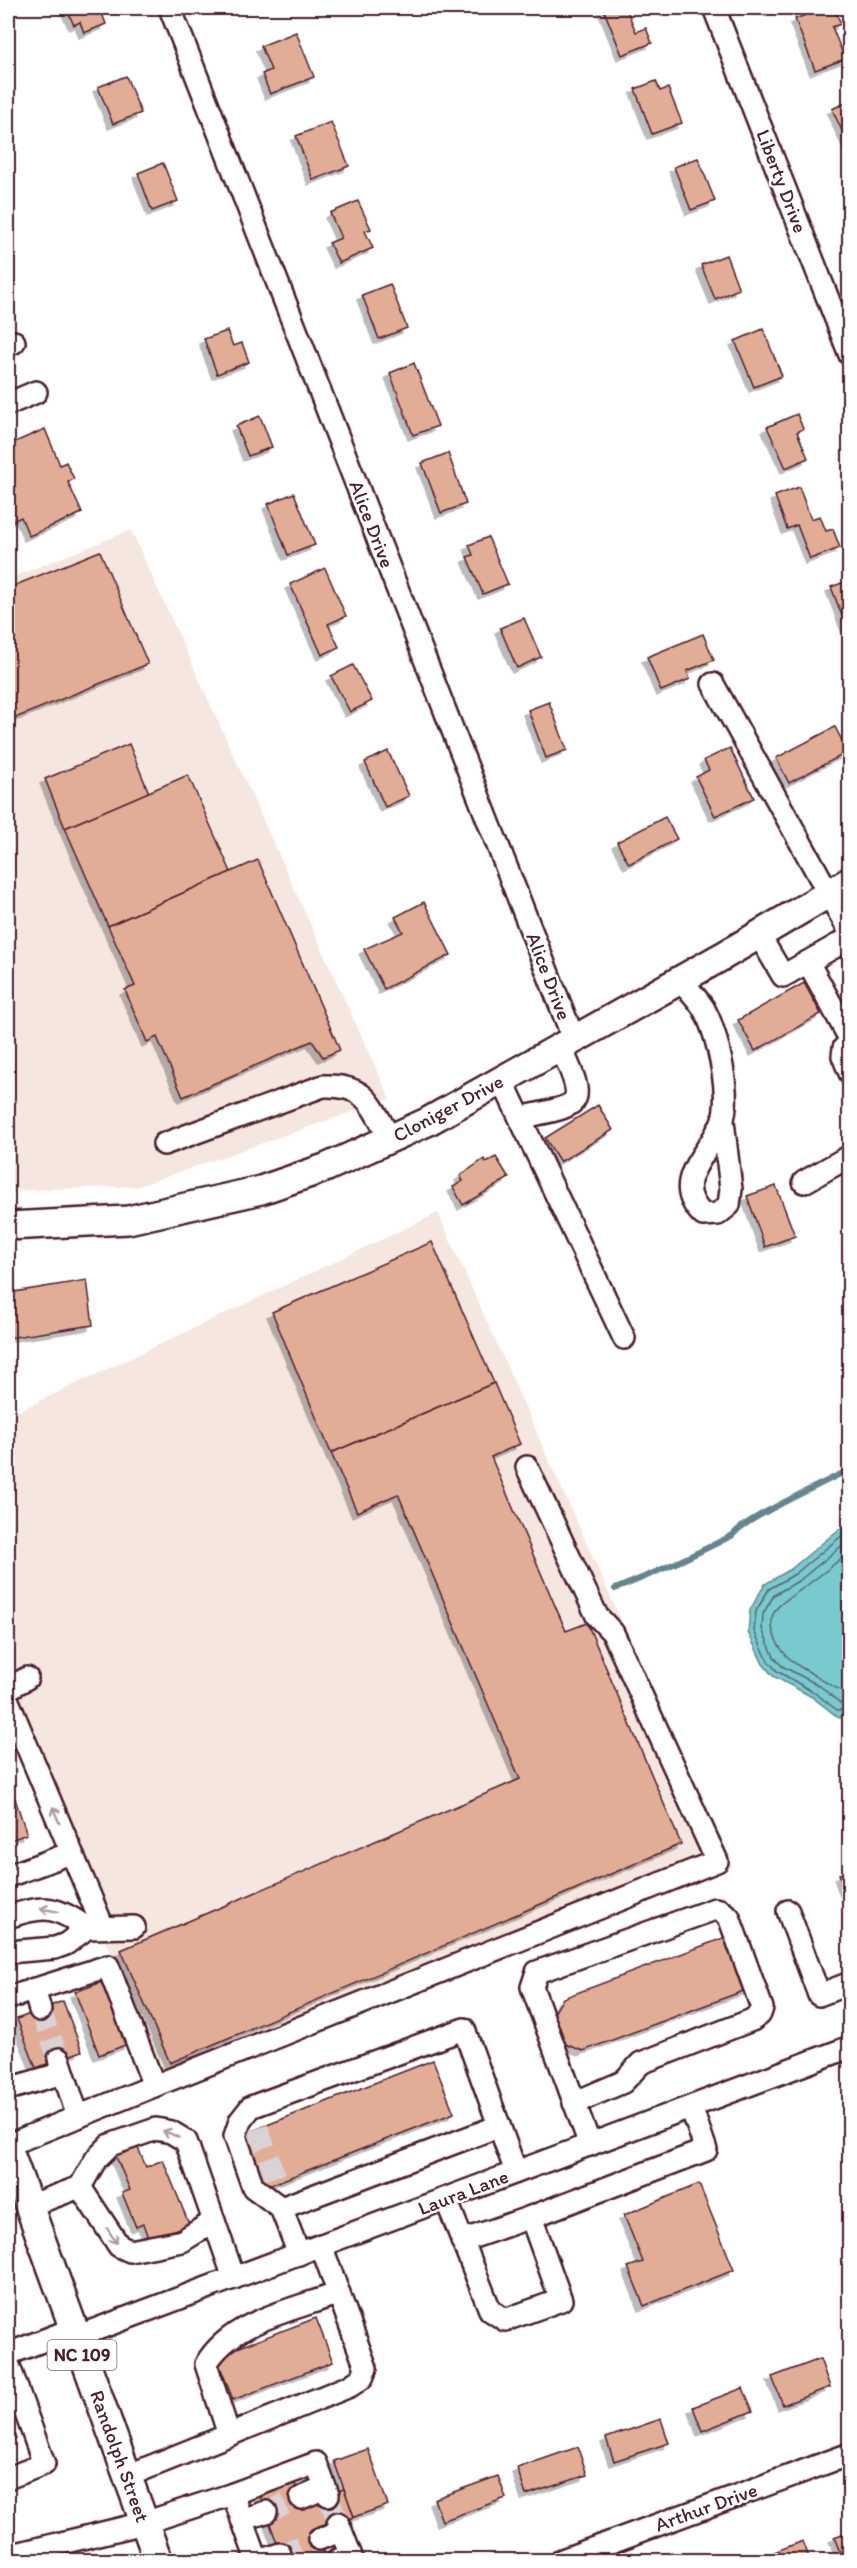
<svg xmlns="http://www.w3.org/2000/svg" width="857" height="2568" viewBox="0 0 857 2568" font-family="Itim,sans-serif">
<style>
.built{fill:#f6e6e0}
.water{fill:#78cace;stroke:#66868d;stroke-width:1.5}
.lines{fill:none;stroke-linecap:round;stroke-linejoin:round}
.shore{stroke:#5c636c;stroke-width:1.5}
.stream{stroke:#66868d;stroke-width:6}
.building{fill:#e2ad97;stroke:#4a1f2b;stroke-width:1.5;filter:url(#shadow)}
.minor-tunnel{stroke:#dbd2d5;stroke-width:21;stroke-dasharray:21 10;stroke-linecap:butt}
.minor-casing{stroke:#4a1f2b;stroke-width:26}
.major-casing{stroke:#4a1f2b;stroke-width:32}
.minor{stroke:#fff;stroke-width:21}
.major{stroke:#fff;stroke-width:27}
.oneway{stroke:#ae9aa0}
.labels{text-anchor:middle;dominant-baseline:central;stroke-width:5;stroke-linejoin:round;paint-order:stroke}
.shield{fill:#fff;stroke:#80626b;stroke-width:1.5}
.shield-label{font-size:18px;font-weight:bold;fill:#4a1f2b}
.street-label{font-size:20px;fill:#4a1f2b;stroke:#fff}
</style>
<defs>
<filter id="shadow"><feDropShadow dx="-5" dy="5" stdDeviation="0" flood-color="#0004"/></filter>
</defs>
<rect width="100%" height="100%" fill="#fff"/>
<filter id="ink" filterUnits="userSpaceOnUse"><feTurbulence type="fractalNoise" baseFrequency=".0167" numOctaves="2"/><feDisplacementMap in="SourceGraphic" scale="12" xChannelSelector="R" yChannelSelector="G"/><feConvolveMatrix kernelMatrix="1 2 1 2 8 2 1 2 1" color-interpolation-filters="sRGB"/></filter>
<g filter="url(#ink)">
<g class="built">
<polygon points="131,530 390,1099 139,1186 8,1191 8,579"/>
<polygon points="438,1213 732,1867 160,2085 8,1684 8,1416"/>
</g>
<polygon class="water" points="849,1521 849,1716 839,1718 812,1697 773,1676 763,1664 748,1632 750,1610 765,1584 791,1569"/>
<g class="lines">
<g class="shore">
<polyline points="850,1529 795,1574 769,1589 756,1611 754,1631 768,1661 777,1671 815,1693 837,1710 850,1710"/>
<polyline points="850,1539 800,1580 774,1595 763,1614 762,1629 774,1657 782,1666 820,1686 840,1703 850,1703"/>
<path d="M850 1551C836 1563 821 1575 806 1586 784 1603 761 1608 777 1642 783 1654 790 1661 802 1668 812 1673 843 1694 850 1694"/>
</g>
<path class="stream" d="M615 1589C656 1573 694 1555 733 1535 743 1519 827 1482 850 1469"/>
</g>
<g class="building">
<polygon points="66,8 100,8 106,24 84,33 80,22 74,25"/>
<polygon points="603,8 626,8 636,32 646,28 652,43 622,55"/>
<polygon points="824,8 825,10 834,8 841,24 832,27 845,59 815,70 795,19"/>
<polygon points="296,32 314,77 270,94 262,74 271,70 261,46"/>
<polygon points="126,76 141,113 113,124 98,87"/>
<polygon points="656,81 660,91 668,88 682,123 652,134 635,89"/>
<polygon points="850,101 850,148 832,109"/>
<polygon points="331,122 349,166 313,180 296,136"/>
<polygon points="698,158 715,201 691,210 674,167"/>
<polygon points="163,163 178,201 152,211 138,173"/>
<polygon points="358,201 371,229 365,231 373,248 339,263 329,243 341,238 330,213"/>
<polygon points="726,255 739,289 715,299 701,265"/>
<polygon points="390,284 407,328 379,339 362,295"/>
<polygon points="763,329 782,376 754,387 735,341"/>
<polygon points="227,331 233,346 242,343 249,362 217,374 204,339"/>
<polygon points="414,363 438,426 413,435 390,373"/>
<polygon points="797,414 803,429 797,432 808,458 786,468 767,427"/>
<polygon points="260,416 272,447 248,456 236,426"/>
<polygon points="45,429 60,465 66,462 74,479 68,482 82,513 29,536 21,517 13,521 8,508 8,445"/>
<polygon points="448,453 466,504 441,513 422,463"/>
<polygon points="799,487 811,519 820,516 826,531 833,529 840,548 810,559 797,525 787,529 775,496"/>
<polygon points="294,493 315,545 288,555 268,504"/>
<polygon points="488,537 508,584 483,594 467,557 473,555 469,545"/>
<polygon points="100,551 148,664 8,721 8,588"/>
<polygon points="325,568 346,616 328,624 339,647 322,655 290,584"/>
<polygon points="850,580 850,624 846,626 831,587"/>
<polygon points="524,618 541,657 517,668 500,628"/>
<polygon points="703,634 714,660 687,671 690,679 661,691 647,657"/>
<polygon points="353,665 372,701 350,712 331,676"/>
<polygon points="549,702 567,750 546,758 528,710"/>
<polygon points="835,727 848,752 789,783 776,758"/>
<polygon points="129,744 149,793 65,828 45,779"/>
<polygon points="730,748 754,798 715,816 696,777 709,770 704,760"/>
<polygon points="388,751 409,796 385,807 365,762"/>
<polygon points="188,775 231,872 108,926 65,828"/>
<polygon points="665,817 677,839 629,864 617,842"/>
<polygon points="258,860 340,1050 323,1057 312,1041 183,1097 157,1037 147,1042 125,990 135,986 108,926"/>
<polygon points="424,902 451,955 384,989 364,949 403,932 395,917"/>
<polygon points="804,983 821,1014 755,1051 738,1020"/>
<polygon points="598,1105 613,1130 560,1162 545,1138"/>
<polygon points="496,1157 509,1178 463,1205 453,1187 463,1181 460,1176 484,1159 486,1162"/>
<polygon points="776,1186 795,1236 765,1247 747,1196"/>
<polygon points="432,1242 494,1383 331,1453 272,1312"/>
<polygon points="87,1280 93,1325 8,1338 8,1293"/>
<polygon points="494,1383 520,1444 491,1457 566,1631 587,1623 681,1844 170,2063 121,1950 520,1779 398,1494 357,1512 331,1453"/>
<polygon points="10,1784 27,1834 8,1841 8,1785"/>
<polygon points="850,1871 850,1906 839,1874"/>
<polygon points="726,1937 746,1990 583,2051 565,2044 554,2013 563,1998"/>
<polygon points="105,1981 128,2044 99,2055 75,1992"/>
<polygon points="63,2001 82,2051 36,2068 17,2019"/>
<polygon points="433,2060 454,2113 265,2187 244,2134"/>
<polygon points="136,2143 146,2167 163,2160 189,2224 149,2240 143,2224 136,2227 122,2193 130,2190 114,2152"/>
<polygon points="699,2184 734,2270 644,2306 628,2267 643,2262 624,2215"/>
<polygon points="316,2318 333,2362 233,2400 216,2356"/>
<polygon points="820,2359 830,2387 783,2405 772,2377"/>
<polygon points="743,2388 753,2411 702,2431 693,2407"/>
<polygon points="8,2416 16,2439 8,2442"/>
<polygon points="661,2419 669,2443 614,2461 606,2438"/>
<polygon points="578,2447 587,2475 526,2495 517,2468"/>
<polygon points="368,2449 388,2505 354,2517 334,2461"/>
<polygon points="498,2476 506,2498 442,2521 434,2499"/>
<polygon points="294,2481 303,2504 344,2489 354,2517 316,2531 326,2560 283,2560 259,2493"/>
<polygon points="850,2531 850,2560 843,2560 834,2537"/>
<polygon points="803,2541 810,2560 753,2560"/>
</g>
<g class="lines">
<g class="minor-tunnel">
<polyline points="40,2010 59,2059"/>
<polyline points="258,2128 277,2182"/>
<polyline points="328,2495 338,2523"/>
<polyline points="266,2512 301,2498"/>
<polyline points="280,2554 319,2539"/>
</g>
<g class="minor-casing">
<g id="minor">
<polyline points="170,8 574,1040"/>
<polyline points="714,8 850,355"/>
<polyline points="8,345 14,342"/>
<polyline points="8,404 36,392"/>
<polyline points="713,684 850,932"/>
<polyline points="759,935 783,976 850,938"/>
<polyline points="808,962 850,1039"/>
<path d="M681 980C688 989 698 999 704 1009 717 1033 732 1095 722 1122 710 1154 668 1181 703 1215L718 1214 729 1205 731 1189 723 1121"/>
<polyline points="850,1045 844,1048 843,1056 850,1073"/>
<polyline points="502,1080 624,1338"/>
<path d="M520 1118C581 1104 589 1109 561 1048"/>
<path d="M164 1144 323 1086C367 1084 371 1105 390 1139"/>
<polyline points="804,1182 850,1156"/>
<polyline points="8,1689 27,1678"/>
<polyline points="8,1701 103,1927"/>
<polyline points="8,1876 71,1853"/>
<polyline points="788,1911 819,1995 850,1983"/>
<path d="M8 1917C44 1905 54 1905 87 1928"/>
<polyline points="8,1952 55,1948 66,1944 87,1928 134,1927"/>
<polyline points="34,1989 40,2010"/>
<polyline points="8,1998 108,1966 154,2086 8,2145"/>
<polyline points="59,2059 78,2117"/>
<polyline points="154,2086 717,1861 613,1633 597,1616 527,1467"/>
<polyline points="8,2089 63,2073"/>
<polyline points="574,2103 623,2082 641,2063 752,2020 760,2014 762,2008 729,1917 720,1910 715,1909 537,1972 532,1987 590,2145"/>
<polyline points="446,2199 490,2310 505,2320 561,2300 531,2217 462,2241"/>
<polyline points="29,2206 80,2187 96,2159 110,2145 156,2129 171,2132 186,2141 214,2221 182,2241 130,2251 119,2246 80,2187"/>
<polyline points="281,2208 499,2126"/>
<polyline points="531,2217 706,2150 691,2107"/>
<polyline points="214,2221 234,2278"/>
<polyline points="299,2254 281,2208 253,2187 235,2136 240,2121 251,2107 464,2029 516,2172"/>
<polyline points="76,2337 850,2047"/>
<polyline points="8,2354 73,2329"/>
<polyline points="8,2363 44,2464 8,2478"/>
<path d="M229 2435 206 2364C232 2320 294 2310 339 2293"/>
<polyline points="127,2476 350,2386 362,2378 366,2368 321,2245"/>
<polyline points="233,2494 316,2463 328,2495"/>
<polyline points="301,2498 325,2488"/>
<polyline points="242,2520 266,2512"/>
<polyline points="319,2539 341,2531"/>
<polyline points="8,2556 144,2523 233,2494 257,2560"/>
<polyline points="262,2560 280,2554"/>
<polyline points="338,2560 351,2556 338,2523"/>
<polyline points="562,2560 850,2454"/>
</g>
</g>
<g class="major-casing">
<g id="major">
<polyline points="8,1226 128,1220 261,1190 325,1168 427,1122 723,956 850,881"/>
<polyline points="8,2148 158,2560"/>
</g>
</g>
<use href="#minor" class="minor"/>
<use href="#major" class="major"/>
</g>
<defs><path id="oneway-shaft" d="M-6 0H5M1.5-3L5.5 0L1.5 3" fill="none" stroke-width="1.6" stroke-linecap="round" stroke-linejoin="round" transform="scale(1.5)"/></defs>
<g class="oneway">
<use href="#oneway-shaft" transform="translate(56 1815) rotate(-112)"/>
<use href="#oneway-shaft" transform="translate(49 1910) rotate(-170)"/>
<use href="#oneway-shaft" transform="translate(171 2134) rotate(-158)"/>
<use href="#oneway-shaft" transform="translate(112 2236) rotate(57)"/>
</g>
</g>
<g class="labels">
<rect class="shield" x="47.5" y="2340" width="69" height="30" rx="4.5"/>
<g class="shield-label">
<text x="82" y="2355">NC 109</text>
</g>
<g class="street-label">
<text transform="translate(782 181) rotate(69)">Liberty Drive</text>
<text transform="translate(372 524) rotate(69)">Alice Drive</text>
<text transform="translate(549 976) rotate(69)">Alice Drive</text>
<text transform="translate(448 1108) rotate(-28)">Cloniger Drive</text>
<text transform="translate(463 2192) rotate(-21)">Laura Lane</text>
<text transform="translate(120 2456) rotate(70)">Randolph Street</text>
<text transform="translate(706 2507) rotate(-20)">Arthur Drive</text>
</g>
</g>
<rect width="857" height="2568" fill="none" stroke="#fff" stroke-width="30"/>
<rect x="15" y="15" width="827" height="2538" fill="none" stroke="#4a1f2b" stroke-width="2" filter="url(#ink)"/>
</svg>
